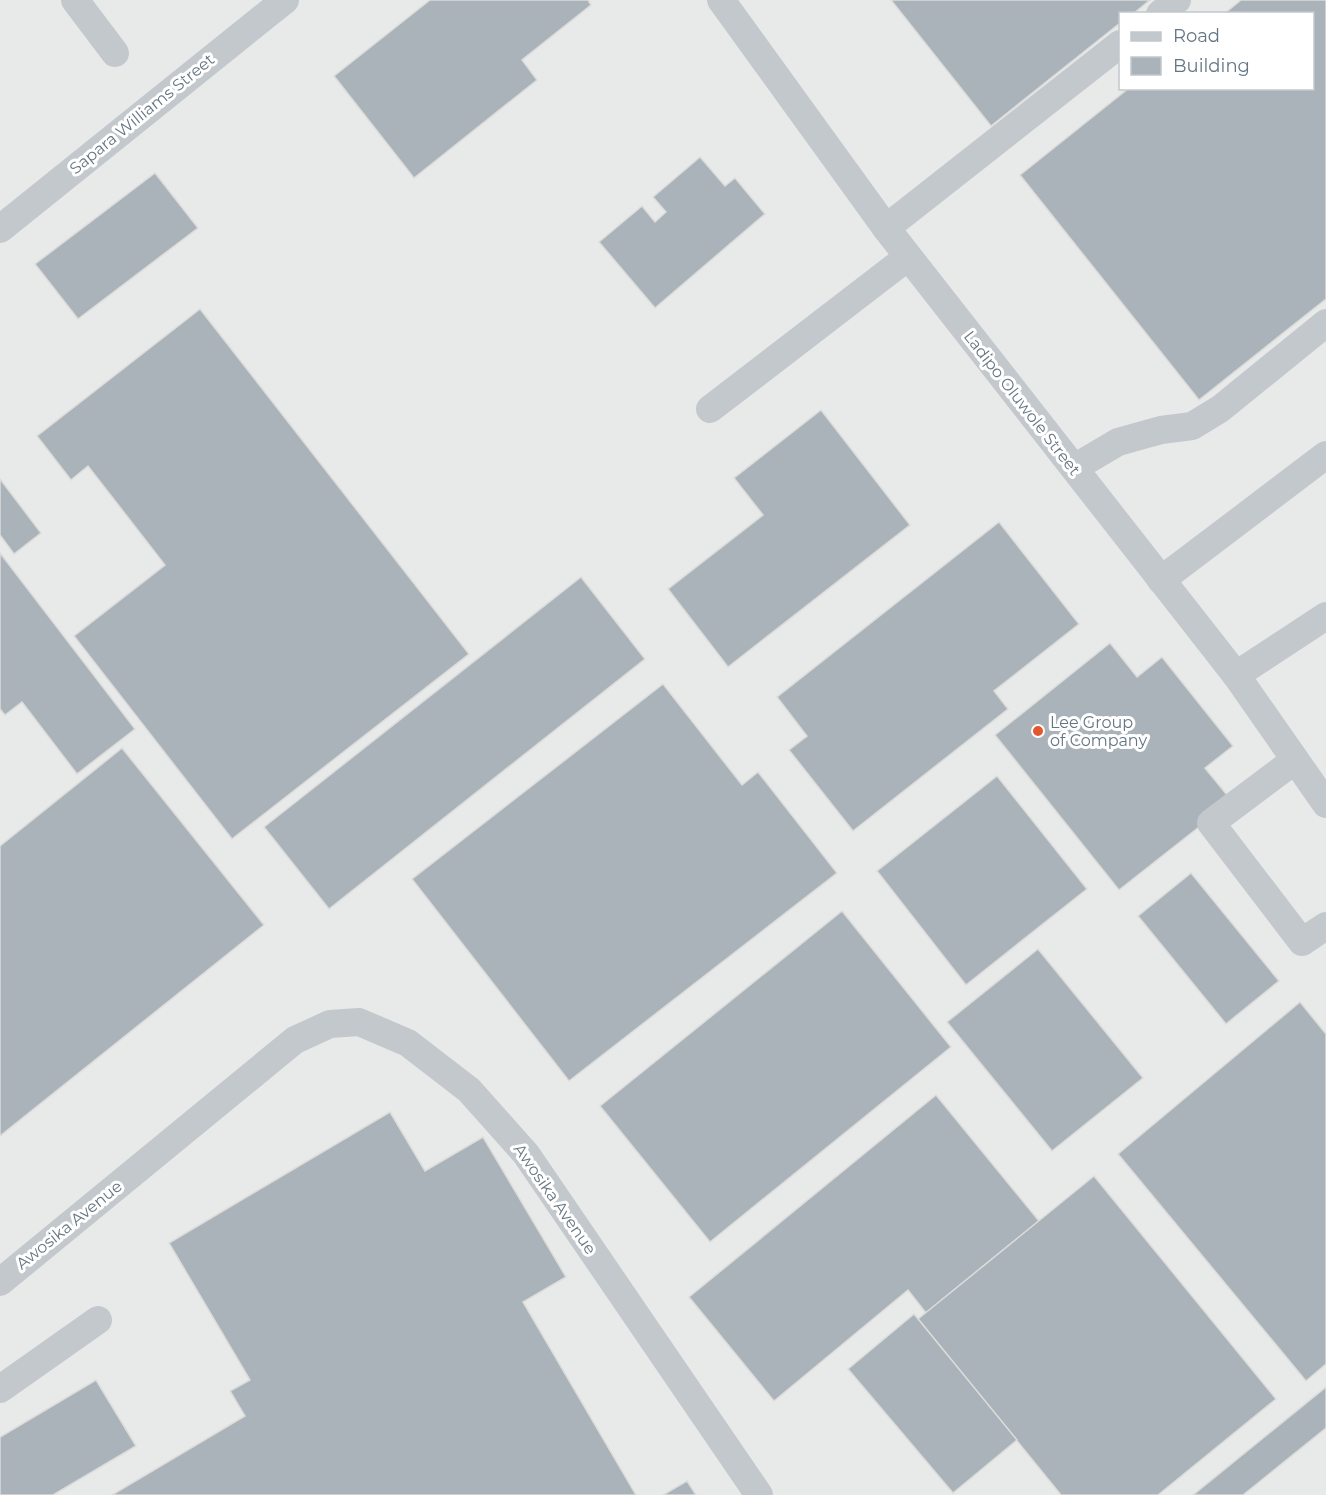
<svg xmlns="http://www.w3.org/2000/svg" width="1326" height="1495" viewBox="0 0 1326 1495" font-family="Montserrat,sans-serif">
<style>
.built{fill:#e8e9e9;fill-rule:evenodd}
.building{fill:#aab3b9;stroke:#dcdcda;stroke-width:1.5}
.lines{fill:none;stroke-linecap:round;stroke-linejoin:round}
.minor{stroke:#c3c8cc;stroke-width:28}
.poi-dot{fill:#e4572e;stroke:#fff;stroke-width:2}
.labels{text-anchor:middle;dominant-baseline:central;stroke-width:6;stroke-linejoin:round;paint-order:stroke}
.street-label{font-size:16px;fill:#657683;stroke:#fff}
.poi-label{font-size:16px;fill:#657683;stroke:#fff;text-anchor:start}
</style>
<rect width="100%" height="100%" fill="#fafaf8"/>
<path class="built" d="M0 0H1326V1495H0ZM1120 14H1312V88H1120Z"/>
<g class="building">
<polygon points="430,0 588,0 591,5 522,60 537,80 414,178 334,76"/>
<polygon points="891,0 1150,0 1133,14 1120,14 1120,23 991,126"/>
<polygon points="1241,0 1326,0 1326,299 1199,400 1020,175 1129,88 1312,88 1312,14 1224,14"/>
<polygon points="700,157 725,186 735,178 765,214 655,308 599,242 642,206 655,222 666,212 653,197"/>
<polygon points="155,173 198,228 78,319 35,264"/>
<polygon points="200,309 469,654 232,839 74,636 165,565 88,466 71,480 37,436"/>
<polygon points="821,410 910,525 728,667 668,589 763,515 734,478"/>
<polygon points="0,479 41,533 14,554 0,535"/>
<polygon points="999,522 1079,624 994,691 1008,709 853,831 789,750 807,736 777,697"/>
<polygon points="0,553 135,729 77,774 22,702 5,715 0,709"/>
<polygon points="581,577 645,659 329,909 264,827"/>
<polygon points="1110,643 1137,677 1162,657 1233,746 1205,768 1232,801 1119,890 995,735"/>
<polygon points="663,684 742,785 758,772 837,873 569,1081 412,879"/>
<polygon points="122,748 264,925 0,1136 0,846"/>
<polygon points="997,776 1087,889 966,985 877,871"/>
<polygon points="1191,873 1279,981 1226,1024 1138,916"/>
<polygon points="842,911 951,1047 710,1242 600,1106"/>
<polygon points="1038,949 1143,1078 1052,1151 947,1022"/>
<polygon points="1300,1002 1326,1034 1326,1364 1306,1381 1118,1154"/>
<polygon points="936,1095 1039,1221 926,1313 908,1290 774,1401 689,1297"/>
<polygon points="390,1112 425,1171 483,1137 566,1277 523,1302 636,1495 112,1495 245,1416 230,1391 250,1380 169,1243"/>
<polygon points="1094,1176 1276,1399 1158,1495 1061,1495 918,1319"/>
<polygon points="914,1314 1017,1440 953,1493 848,1369"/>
<polygon points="96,1380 136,1446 53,1495 0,1495 0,1437"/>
<polygon points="1326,1387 1326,1428 1243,1495 1193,1495"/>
<polygon points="687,1481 696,1495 663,1495"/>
</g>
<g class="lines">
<g class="minor">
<polyline points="75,0 115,53"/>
<polyline points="721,0 886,228 1236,675 1326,804"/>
<polyline points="1160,14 1177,0"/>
<polyline points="886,228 1120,44"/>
<polyline points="0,229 285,0"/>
<polyline points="710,409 908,257"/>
<polyline points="1074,468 1118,442 1161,430 1192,426 1220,409 1326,323"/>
<polyline points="1161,580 1326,455"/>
<polyline points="1236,675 1326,616"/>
<polyline points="1295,760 1211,823 1302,942 1326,926"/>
<polyline points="0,1282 295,1040 330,1024 359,1022 408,1043 469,1090 526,1154 759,1495"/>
<polyline points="0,1389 98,1320"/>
</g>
</g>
<circle class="poi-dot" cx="1038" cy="731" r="6"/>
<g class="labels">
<g class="street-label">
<text transform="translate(142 114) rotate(-39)">Sapara Williams Street</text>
<text transform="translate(1022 403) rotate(52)">Ladipo Oluwole Street</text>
<text transform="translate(555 1199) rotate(55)">Awosika Avenue</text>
<text transform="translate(69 1225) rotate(-39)">Awosika Avenue</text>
</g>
<g class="poi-label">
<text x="1050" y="722">Lee Group<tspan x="1050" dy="18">of Company</tspan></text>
</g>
</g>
<rect x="1119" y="12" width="195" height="78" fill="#ffffff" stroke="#c1c8cd" stroke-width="1.5"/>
<rect x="1131" y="32" width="30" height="9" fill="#c3c8cc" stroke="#c1c8cd" stroke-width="1.5"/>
<text x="1173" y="42" font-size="18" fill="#657683">Road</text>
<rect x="1131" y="57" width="30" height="18" fill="#aab3b9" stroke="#c1c8cd" stroke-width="1.5"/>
<text x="1173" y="72" font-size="18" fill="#657683">Building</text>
</svg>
